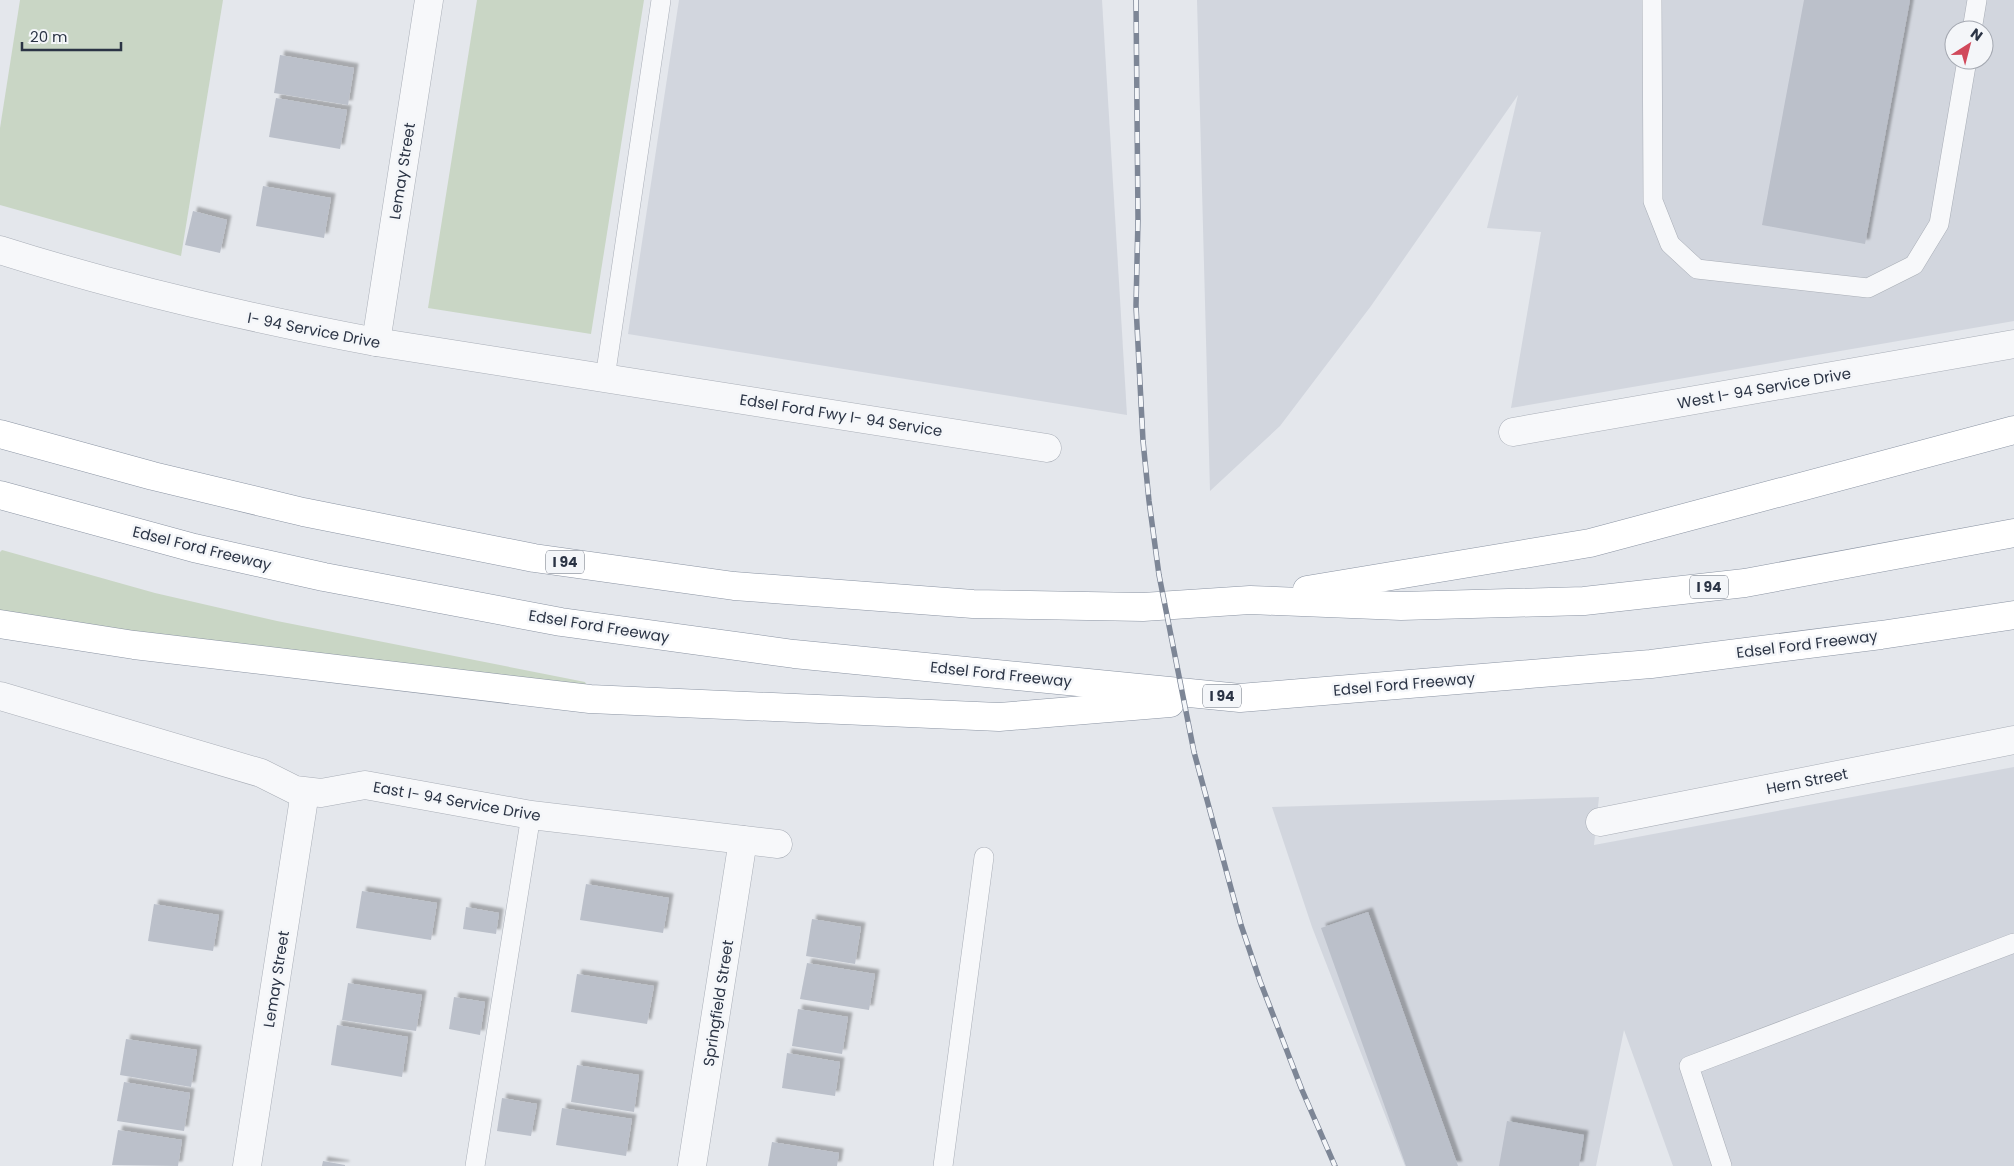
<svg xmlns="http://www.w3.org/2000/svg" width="2014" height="1166" viewBox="0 0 2014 1166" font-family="Poppins,sans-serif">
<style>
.built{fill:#d2d6de;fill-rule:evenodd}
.green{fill:#c9d6c5}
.building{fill:#bbc0ca;filter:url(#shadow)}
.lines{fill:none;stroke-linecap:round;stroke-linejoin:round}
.lane-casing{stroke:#a9aeb7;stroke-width:20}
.street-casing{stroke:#a9aeb7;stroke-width:29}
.highway-casing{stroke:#8b94a3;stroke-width:29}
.lane{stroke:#f7f8fa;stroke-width:19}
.street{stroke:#f7f8fa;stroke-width:28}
.highway{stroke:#fff;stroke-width:28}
.rail-casing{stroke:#7d8696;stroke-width:5.5}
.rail{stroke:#f4f6f9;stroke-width:4;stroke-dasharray:11;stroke-linecap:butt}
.labels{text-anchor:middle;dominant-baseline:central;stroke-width:5;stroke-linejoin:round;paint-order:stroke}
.shield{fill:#f4f6f9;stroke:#676e7b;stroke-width:1}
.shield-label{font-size:14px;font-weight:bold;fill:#2b3445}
.street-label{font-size:15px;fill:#2b3445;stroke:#f4f6f9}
</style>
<defs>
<filter id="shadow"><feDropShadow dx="4.5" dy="-4.5" stdDeviation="1" flood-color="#0004"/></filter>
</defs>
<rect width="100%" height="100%" fill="#e4e7ec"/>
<g class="built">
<polygon points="679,0 1102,0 1127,415 628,334"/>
<path d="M1197 0H2014V321L1511 408 1541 232 1487 228 1518 95 1371 306 1280 426 1210 491ZM1954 30H1984V60H1954Z"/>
<polygon points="2014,767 2014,1166 1673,1166 1624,1030 1596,1166 1405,1166 1312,927 1272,807 1599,797 1594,845"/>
</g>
<g class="green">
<polygon points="20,0 223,0 181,256 0,205 0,128"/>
<polygon points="477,0 644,0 591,334 428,308"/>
<polygon points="2,550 155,593 277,621 570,679 585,682 587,686 92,630 0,610 0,552"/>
</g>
<g class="building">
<polygon points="1804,0 1910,0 1865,244 1762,225"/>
<polygon points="280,55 354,68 348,105 274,93"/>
<polygon points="276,98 347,110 340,149 269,137"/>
<polygon points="263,186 331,198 324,238 256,226"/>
<polygon points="193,211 227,220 220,253 185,245"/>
<polygon points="586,884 669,898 663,933 580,920"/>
<polygon points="362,891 437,903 431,940 356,928"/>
<polygon points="154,904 219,915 213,951 148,941"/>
<polygon points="466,907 499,913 496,934 463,929"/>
<polygon points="1368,912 1458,1166 1406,1166 1321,928"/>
<polygon points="812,919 861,927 855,964 806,956"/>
<polygon points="807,963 875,974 869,1010 800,999"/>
<polygon points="577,974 654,986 647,1024 571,1012"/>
<polygon points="348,983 422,995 416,1031 342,1020"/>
<polygon points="454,997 485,1002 480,1035 449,1029"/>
<polygon points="798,1009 848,1017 842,1054 792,1046"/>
<polygon points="337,1025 408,1037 402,1077 331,1065"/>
<polygon points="126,1039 197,1050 191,1087 120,1075"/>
<polygon points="787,1053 840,1062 835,1096 782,1088"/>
<polygon points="577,1065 639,1075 634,1112 571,1102"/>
<polygon points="124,1082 190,1093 184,1131 117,1121"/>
<polygon points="502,1098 537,1104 531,1136 497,1131"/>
<polygon points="562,1108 632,1119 626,1156 556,1145"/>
<polygon points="1507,1121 1584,1135 1579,1166 1499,1166"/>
<polygon points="118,1130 182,1140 178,1166 112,1165"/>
<polygon points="772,1142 839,1153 837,1166 768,1166"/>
<polygon points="323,1161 345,1165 345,1166 322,1166"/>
</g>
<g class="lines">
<g class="lane-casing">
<g id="lane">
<polyline points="1652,0 1653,201 1670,244 1697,269 1868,288 1914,265 1939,224 1967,60"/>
<polyline points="1972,30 1977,0"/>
<polyline points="605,378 661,0"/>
<polyline points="475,1166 531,815"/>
<polyline points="943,1166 984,857"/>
<polyline points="1722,1166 1689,1066 2014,943"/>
</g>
</g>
<g class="street-casing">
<g id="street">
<path d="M0 250C123 289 249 318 376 342L1047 448"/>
<polyline points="376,342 429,0"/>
<polyline points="1513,432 2014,344"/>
<polyline points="0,696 261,773 295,790 321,793 365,785 531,815 778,844"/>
<polyline points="1600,822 2014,740"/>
<polyline points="247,1166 305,792"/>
<polyline points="692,1166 743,840"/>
</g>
</g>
<g class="highway-casing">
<g id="highway">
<polyline points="0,434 153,476 303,512 534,558 734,586 973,604 1143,607 1250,600 1401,606 1584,601 1745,583 2014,533"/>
<polyline points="0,495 194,548 324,577 561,622 794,654 1240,698 1651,664 1881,635 2014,615"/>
<polyline points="1307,590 1590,543 2014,430"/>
<polyline points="0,624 134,645 590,699 999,717 1170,703"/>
</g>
</g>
<use href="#lane" class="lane"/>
<use href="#street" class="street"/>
<use href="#highway" class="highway"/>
<g class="rail-casing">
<polyline id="rail" points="1136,0 1138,219 1136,306 1143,441 1149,501 1159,575 1194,752 1241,925 1260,981 1302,1090 1335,1166"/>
</g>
<use href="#rail" class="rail"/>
</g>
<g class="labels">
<g class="shield">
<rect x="546" y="550.5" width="38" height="23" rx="4"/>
<rect x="1690" y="575.5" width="38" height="23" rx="4"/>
<rect x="1203" y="684.5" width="38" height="23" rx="4"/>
</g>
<g class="shield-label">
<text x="565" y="562">I 94</text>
<text x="1709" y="587">I 94</text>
<text x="1222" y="696">I 94</text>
</g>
<g class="street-label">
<text transform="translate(402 171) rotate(-81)">Lemay Street</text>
<text transform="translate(314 330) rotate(11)">I- 94 Service Drive</text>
<text transform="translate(1764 388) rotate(-10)">West I- 94 Service Drive</text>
<text transform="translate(841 415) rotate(9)">Edsel Ford Fwy I- 94 Service</text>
<text transform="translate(202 548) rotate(14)">Edsel Ford Freeway</text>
<text transform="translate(599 626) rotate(9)">Edsel Ford Freeway</text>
<text transform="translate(1807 644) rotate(-7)">Edsel Ford Freeway</text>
<text transform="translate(1001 674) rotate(6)">Edsel Ford Freeway</text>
<text transform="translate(1404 684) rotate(-5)">Edsel Ford Freeway</text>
<text transform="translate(1807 781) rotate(-11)">Hern Street</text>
<text transform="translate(457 801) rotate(10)">East I- 94 Service Drive</text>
<text transform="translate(276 979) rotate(-81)">Lemay Street</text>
<text transform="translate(718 1003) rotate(-81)">Springfield Street</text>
</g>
</g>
<g transform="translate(1969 45) rotate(36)"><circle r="24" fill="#f4f6f9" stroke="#a4a8b1"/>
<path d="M0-4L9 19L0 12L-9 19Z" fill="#d1495b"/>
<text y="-8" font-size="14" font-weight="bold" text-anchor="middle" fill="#2b3445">N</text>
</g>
<path d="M22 42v8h99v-8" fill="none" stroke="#2b3445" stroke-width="2.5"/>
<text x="30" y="42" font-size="15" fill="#2b3445" stroke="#f4f6f9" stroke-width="4" paint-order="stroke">20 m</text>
</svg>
